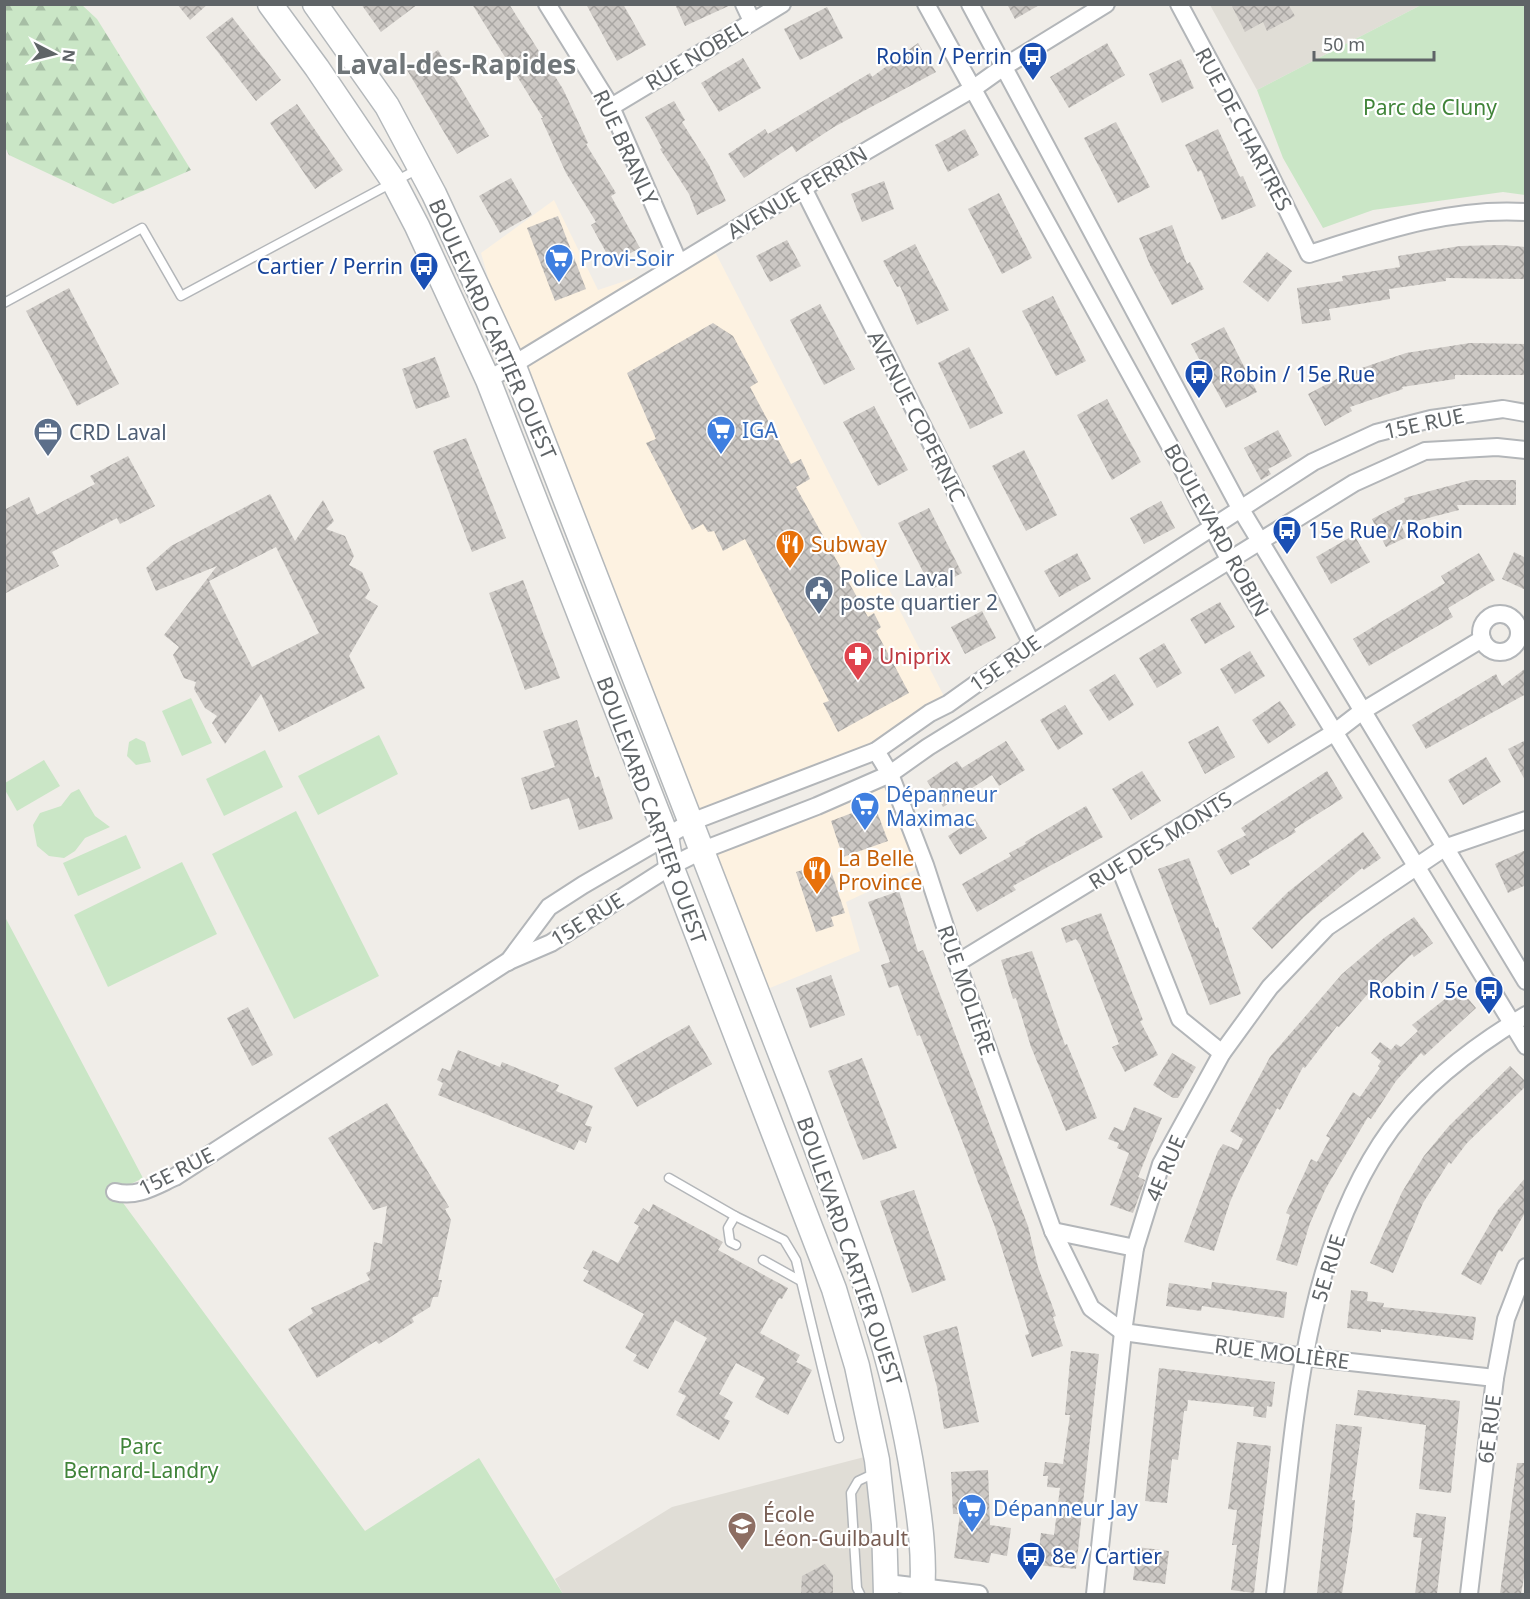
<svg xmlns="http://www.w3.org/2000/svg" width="1530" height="1599" viewBox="0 0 1530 1599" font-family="'Noto Sans',sans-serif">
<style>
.commercial{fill:#fdf2e1}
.education{fill:#e0ddd6}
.forest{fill:url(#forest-firs)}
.green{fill:#cae6c6}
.building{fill:url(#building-cross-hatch);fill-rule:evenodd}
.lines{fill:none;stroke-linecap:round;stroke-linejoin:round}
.lane-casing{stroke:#b3b6b9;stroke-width:11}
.street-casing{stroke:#b3b6b9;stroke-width:20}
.secondary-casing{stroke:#b4b8bb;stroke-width:27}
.lane{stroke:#fff;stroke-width:8}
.street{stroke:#fff;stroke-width:16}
.secondary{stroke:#fff;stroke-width:24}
.labels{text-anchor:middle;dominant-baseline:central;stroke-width:4.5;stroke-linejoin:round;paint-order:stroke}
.street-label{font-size:21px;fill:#5f6467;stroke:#fff}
.transit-label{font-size:21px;fill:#164399;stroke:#fff;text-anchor:end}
.park-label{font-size:21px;fill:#408439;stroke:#fff}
.shop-label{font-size:21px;fill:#366cbe;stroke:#fff;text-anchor:start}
.service-label{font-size:21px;fill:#4e5e75;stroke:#fff;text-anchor:start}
.food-label{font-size:21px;fill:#c56008;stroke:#fff;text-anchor:start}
.health-label{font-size:21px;fill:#be3a42;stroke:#fff;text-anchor:start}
.education-label{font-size:21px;fill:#785e54;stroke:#fff;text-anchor:start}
.district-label{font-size:27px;font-weight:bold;fill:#707679;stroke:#fff}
</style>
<defs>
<pattern id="forest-firs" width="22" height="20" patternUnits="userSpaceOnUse" patternTransform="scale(1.5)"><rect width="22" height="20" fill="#cae6c6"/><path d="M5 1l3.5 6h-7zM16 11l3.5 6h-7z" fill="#a7bea5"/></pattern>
<pattern id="building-cross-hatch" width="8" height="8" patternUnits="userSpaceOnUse" patternTransform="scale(1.5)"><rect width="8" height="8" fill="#ccc8c4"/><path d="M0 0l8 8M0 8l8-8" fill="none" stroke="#a9a6a3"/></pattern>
</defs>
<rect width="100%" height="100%" fill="#f0ede8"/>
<g class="commercial">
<polygon points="554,200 598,290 679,263 711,244 948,704 876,751 691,822 513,364 481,253"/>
<polygon points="890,774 925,865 846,902 860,951 758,993 703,850"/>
</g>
<g class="education">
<polygon points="1210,5 1421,5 1257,90"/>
<polygon points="876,1454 886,1594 563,1594 555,1579 672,1507"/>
</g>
<polygon class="forest" points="4,5 82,5 97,19 191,170 113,204 9,155 4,145"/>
<g class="green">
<polygon points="1421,5 1525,5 1525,195 1503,192 1373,210 1323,228 1283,158 1257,90"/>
<polygon points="191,698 212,743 182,756 162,711"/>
<polygon points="379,735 398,774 318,815 298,776"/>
<polygon points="136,738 145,742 151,762 136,765 127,756 129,742"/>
<polygon points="265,750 283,787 224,816 206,779"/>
<polygon points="44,760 60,786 17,811 5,790 5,783"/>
<polygon points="79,789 95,816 110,827 85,838 75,851 64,858 49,856 37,846 33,825 40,813 61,806 71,793"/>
<polygon points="296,811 379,976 294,1019 212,854"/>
<polygon points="126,835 141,868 78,896 63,863"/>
<polygon points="182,862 217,934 108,987 74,915"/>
<polygon points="4,915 143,1178 115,1192 365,1531 479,1458 563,1594 5,1594"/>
</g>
<g class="building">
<polygon points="177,4 208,4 190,20"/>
<polygon points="361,4 418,4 381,32"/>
<polygon points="472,4 509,4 563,89 588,143 586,144 616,193 611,196 640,248 612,263 591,225 596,222 566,173 541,118 543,118"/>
<polygon points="586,4 623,4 646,45 617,61"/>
<polygon points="675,4 733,4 685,26"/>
<polygon points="1007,4 1041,4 1015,19"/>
<polygon points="1231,4 1288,4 1295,16 1267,31 1263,22 1245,32"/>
<polygon points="827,7 843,38 800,60 784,29"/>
<polygon points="232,17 281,80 256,101 206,37"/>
<polygon points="918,43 936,72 834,127 796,152 792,146 744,178 728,154 765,129 768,134 870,73 872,77"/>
<polygon points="1107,43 1125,75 1069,108 1050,77"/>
<polygon points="438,50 489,136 457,154 407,70"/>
<polygon points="743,58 761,88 719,112 701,83"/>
<polygon points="1181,59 1194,88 1162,103 1149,74"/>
<polygon points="674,101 685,120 682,122 709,165 726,201 697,215 689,194 660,149 662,148 645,117"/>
<polygon points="297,104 343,170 315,189 270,123"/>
<polygon points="1116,122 1150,187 1118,203 1084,138"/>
<polygon points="965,129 979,155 948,172 935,145"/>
<polygon points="1218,129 1240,177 1243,176 1256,206 1222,220 1201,170 1198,172 1185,145"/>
<polygon points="511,178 532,215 500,233 479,196"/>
<polygon points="884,181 894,209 862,222 851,194"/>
<polygon points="999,193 1032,258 1002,274 968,209"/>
<polygon points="558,216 586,289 555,301 527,228"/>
<polygon points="1172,225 1187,264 1190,262 1204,289 1172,305 1150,265 1139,238"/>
<polygon points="787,240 801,266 770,282 756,256"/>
<polygon points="915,244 949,310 917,325 900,286 897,287 883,261"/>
<polygon points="1501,245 1526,247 1526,279 1446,278 1446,281 1389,289 1390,299 1329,309 1331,320 1302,324 1297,288 1343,281 1342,276 1400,267 1398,256 1460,246"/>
<polygon points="1267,252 1292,271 1268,302 1243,282"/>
<polygon points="69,288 119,384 77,406 26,311"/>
<polygon points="1053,296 1086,361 1056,376 1022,311"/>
<polygon points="820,304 855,369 824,385 790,320"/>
<polygon points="713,323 733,336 758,382 750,387 791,464 801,459 810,479 796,487 868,617 874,613 881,627 876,631 909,693 838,732 823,703 829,701 745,539 723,551 714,531 708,532 703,524 692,530 646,443 656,439 627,373"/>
<polygon points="1224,327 1257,392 1226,408 1191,344"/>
<polygon points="1470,343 1526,344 1526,375 1455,375 1455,379 1402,387 1403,389 1350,407 1352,411 1325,426 1308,394 1350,372 1406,353"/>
<polygon points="969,347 1003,413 970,429 938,363"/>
<polygon points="435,357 450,397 416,409 402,369"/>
<polygon points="1107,399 1141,462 1112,480 1077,415"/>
<polygon points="874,406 908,470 878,486 843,422"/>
<polygon points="1278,430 1292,456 1268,469 1271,474 1261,480 1244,448"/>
<polygon points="466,438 506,538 472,552 433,451"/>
<polygon points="1024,450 1057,515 1026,531 992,466"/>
<polygon points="128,456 155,506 120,524 117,518 52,552 59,566 4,594 4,510 29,497 37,515 95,484 90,476"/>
<polygon points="1471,480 1516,480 1516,505 1457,505 1459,510 1401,525 1407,537 1386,547 1372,519 1405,502 1404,498"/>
<path d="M270 494 295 541 323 500 334 521 326 529 345 536 354 556 349 565 362 572 370 590 365 598 378 606 349 656 365 688 279 732 261 694 225 744 212 723 217 716 205 708 194 689 196 682 184 678 173 655 179 647 164 635 217 566 156 591 146 568 171 546ZM276 547 319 633 252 667 209 581Z"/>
<polygon points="1161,501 1175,528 1144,544 1130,518"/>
<polygon points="929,508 962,573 932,589 898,523"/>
<polygon points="1354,535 1370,562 1331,584 1316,557"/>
<polygon points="1514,552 1526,558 1526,590 1502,579"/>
<polygon points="1077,553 1091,579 1059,597 1044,571"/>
<polygon points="1479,553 1495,580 1448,608 1453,617 1369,666 1353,639 1445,583 1441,576"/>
<polygon points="523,580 560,678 525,690 489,593"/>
<polygon points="1220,602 1235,627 1205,644 1190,619"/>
<polygon points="982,611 996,638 965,654 951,627"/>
<polygon points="1164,643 1182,673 1157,688 1139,658"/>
<polygon points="1250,651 1265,676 1235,694 1220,669"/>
<polygon points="1526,668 1526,694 1426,749 1412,725 1496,674 1502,686"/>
<polygon points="1115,674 1134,705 1109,721 1089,690"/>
<polygon points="1280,701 1296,725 1268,744 1252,720"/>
<polygon points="1065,705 1083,734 1058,750 1040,720"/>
<polygon points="577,720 595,778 599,776 613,819 579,830 569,798 531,810 521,778 555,767 543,731"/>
<polygon points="1218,726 1235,757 1205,774 1188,742"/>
<polygon points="1526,740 1526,782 1508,749"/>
<polygon points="1006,741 1025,770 999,786 992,775 943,807 927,781 957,761 962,768"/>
<polygon points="1486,757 1501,782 1463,805 1448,780"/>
<polygon points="1142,771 1161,801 1131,820 1112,789"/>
<polygon points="1327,771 1343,798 1294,829 1296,832 1248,861 1250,865 1231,875 1217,851 1246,835 1241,828"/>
<polygon points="1086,806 1103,837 1013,886 1016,890 977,912 962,884 1011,856 1009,853 1026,844 1025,842"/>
<polygon points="865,808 867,812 876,809 888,841 843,857 831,821"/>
<polygon points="975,819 987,838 960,855 948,836"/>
<polygon points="1363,832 1381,858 1364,870 1362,868 1304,917 1272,949 1252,928 1288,892"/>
<polygon points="1526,850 1526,885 1508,893 1495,864"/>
<polygon points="1189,858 1216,928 1218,927 1241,994 1210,1005 1158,869"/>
<polygon points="828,862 845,913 831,917 834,926 816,932 796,872"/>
<polygon points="899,891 918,952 923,950 1028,1226 1038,1267 1056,1316 1053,1317 1063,1346 1032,1357 1025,1335 1029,1334 995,1227 958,1130 920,1035 917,1036 898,985 889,988 881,965 890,962 868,902"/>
<polygon points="1101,913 1143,1020 1140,1021 1158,1055 1125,1072 1112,1047 1119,1044 1080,945 1076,939 1066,943 1061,928"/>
<polygon points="1414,917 1433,943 1414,957 1412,954 1374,990 1373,988 1339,1027 1337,1026 1305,1068 1303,1067 1280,1110 1277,1108 1240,1179 1230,1202 1214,1251 1184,1242 1218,1151 1223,1144 1238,1150 1243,1139 1230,1131 1270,1057 1342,974 1384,938"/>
<polygon points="1032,951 1065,1045 1067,1044 1097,1118 1066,1131 1031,1047 1016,998 1013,999 1001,960"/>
<polygon points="831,975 845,1015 810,1028 796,988"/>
<polygon points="1459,988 1476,1008 1424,1056 1421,1053 1396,1081 1371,1119 1368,1117 1326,1188 1310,1223 1297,1266 1276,1260 1290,1215 1286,1213 1311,1159 1317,1162 1330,1138 1326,1136 1353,1092 1360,1097 1380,1068 1378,1066 1381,1061 1371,1053 1380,1042 1391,1050 1396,1044 1401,1047 1418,1031 1412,1025"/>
<polygon points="248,1007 273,1055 252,1066 227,1018"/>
<polygon points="689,1025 712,1064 637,1107 614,1068"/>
<polygon points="458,1050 500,1067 502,1062 559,1085 556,1091 593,1106 585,1125 592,1127 586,1143 579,1140 574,1150 438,1095 443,1083 437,1080 442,1068 450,1071"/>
<polygon points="1172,1053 1196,1067 1178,1098 1173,1098 1153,1085"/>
<polygon points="862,1058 897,1148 863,1160 828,1071"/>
<polygon points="1510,1066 1526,1082 1526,1086 1467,1143 1451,1164 1449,1162 1423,1203 1393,1273 1370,1263 1402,1192 1424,1156 1449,1126"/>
<polygon points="387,1103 449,1207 445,1209 451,1220 438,1280 442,1280 438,1297 433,1297 430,1307 412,1318 414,1322 379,1344 376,1341 317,1378 288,1329 313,1313 311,1308 370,1280 366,1273 370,1271 374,1242 382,1244 387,1206 373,1210 328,1138"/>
<polygon points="1134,1107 1162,1118 1138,1177 1145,1180 1133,1213 1110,1205 1129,1153 1117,1148 1119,1143 1108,1139 1114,1127 1124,1131"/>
<polygon points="1526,1177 1526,1211 1502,1252 1499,1250 1481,1285 1461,1274 1498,1210"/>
<polygon points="914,1190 946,1280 912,1293 880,1201"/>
<polygon points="653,1204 723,1242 718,1250 788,1288 782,1299 779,1298 760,1333 800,1355 796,1362 812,1370 788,1415 755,1397 765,1378 736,1363 719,1394 733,1402 724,1418 730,1421 719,1440 676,1415 686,1396 678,1392 707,1338 675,1320 648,1369 633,1361 637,1355 625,1348 644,1314 583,1281 589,1271 583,1268 593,1250 618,1263 639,1226 634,1223 643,1208 649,1212"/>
<polygon points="1212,1282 1287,1292 1284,1318 1202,1306 1201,1311 1166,1306 1169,1283 1211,1289"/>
<polygon points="1351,1290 1368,1292 1367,1301 1384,1303 1383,1307 1476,1317 1473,1340 1381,1329 1381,1332 1347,1328"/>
<polygon points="957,1326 979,1422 944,1429 937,1387 923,1336"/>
<polygon points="1071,1351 1099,1354 1076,1569 1037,1565 1041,1533 1054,1535 1060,1488 1047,1487 1048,1476 1043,1476 1045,1462 1063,1464 1070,1415 1065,1415"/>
<polygon points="1159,1368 1275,1382 1272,1407 1267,1406 1266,1418 1253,1416 1254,1407 1188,1400 1187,1411 1184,1411 1178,1460 1172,1459 1167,1503 1145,1501"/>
<polygon points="1358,1390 1460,1401 1451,1493 1419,1489 1426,1425 1354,1415"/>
<polygon points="1336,1424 1362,1427 1352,1500 1355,1500 1352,1531 1342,1594 1317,1594"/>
<polygon points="1237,1442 1271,1446 1254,1593 1231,1590 1237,1545 1232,1545 1237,1510 1228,1509"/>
<polygon points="1517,1463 1526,1463 1526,1566 1521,1594 1500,1594"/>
<polygon points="988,1470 990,1525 1011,1528 1007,1556 991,1553 989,1563 954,1558 960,1514 953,1514 951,1472"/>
<polygon points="1416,1513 1446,1517 1437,1594 1415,1594 1422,1538 1413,1537"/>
<polygon points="1137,1547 1169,1551 1165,1584 1133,1580"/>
<polygon points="825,1564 833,1575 833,1594 801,1594 802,1576"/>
</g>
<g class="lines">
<g class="lane-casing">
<g id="lane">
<polyline points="4,303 142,228 181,296 418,169"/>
<polyline points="669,1178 735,1216 784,1240 796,1260 839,1438"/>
<polyline points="735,1216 728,1228 730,1242 736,1245"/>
<polyline points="763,1260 799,1280"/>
<polyline points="860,1594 857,1588 851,1493 858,1481 875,1473"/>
</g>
</g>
<g class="street-casing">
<g id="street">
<polyline points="547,4 611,107 679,263"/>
<polyline points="744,4 752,21"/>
<polyline points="926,4 1181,466 1230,561 1526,1046"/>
<polyline points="970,4 1240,508 1526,981"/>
<path d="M1179 4 1262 159 1309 254C1379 232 1451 207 1526 212"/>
<polyline points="611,107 782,4"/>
<polyline points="803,188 1032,644"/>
<polyline points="488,380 803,188 974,88 1002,68 1106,4"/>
<circle cx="1500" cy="633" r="19"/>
<polyline points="876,751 890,774 925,865 957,963 1053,1231 1091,1308 1123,1332 1305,1357 1495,1378"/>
<polyline points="1119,866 1180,1019 1222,1053"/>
<polyline points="508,962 549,907 583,885 691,822 876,751 930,713 948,704 1032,644 1313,462 1376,433 1431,419 1503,409 1526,413"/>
<polyline points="957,963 1335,732 1361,712 1482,639"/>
<path d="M115 1192C137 1198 155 1186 175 1177L507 962 551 943 671 866 703 850 817 806 890 774 928 747 1354 483 1425 451 1497 447 1526 450"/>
<polyline points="1053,1231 1135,1248"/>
<polyline points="887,1583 979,1594"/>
<polyline points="1095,1594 1123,1332 1135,1248 1161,1164 1222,1053 1270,987 1327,927 1444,848 1526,820"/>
<path d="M1275 1594C1294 1442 1298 1257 1391 1129 1426 1082 1476 1045 1526 1015"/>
<polyline points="1469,1594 1495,1378 1506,1319 1526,1267"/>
</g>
</g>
<g class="secondary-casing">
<g id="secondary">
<polyline points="270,4 317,68 394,182 417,226 488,380 666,835 671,866 834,1289 857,1366 877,1460 884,1524 886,1594"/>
<path d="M315 4 387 106 434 194 513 364 797 1096C844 1222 894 1348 914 1482 920 1519 925 1557 922 1594"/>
</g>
</g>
<use href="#lane" class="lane"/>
<use href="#street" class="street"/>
<use href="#secondary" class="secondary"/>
</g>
<defs>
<g id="bus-pin" transform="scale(1.5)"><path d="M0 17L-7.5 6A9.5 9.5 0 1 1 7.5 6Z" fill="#1a4fb4" stroke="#fff"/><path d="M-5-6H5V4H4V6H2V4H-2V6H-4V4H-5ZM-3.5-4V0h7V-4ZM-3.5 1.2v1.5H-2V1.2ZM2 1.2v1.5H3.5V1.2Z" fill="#fff"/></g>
<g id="supermarket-pin" transform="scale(1.5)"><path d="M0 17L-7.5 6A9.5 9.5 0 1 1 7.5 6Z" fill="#3f7fe0" stroke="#fff"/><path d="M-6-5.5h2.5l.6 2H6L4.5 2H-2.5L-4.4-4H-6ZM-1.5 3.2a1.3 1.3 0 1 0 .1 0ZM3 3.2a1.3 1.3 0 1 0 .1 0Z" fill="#fff"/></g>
<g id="office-pin" transform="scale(1.5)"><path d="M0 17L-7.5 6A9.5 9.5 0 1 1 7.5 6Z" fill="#5c6f8a" stroke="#fff"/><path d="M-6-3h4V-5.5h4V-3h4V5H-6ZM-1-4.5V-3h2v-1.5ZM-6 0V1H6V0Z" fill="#fff"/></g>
<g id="restaurant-pin" transform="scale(1.5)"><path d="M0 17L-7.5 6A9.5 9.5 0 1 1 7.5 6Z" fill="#e8710a" stroke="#fff"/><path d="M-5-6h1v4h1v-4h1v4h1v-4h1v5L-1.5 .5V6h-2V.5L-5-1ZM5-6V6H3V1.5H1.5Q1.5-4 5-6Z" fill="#fff"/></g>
<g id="civic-pin" transform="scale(1.5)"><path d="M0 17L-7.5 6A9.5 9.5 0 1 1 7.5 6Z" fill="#5c6f8a" stroke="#fff"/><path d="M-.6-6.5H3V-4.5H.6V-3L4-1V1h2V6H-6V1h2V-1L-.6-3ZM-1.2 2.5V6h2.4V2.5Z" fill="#fff"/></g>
<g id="pharmacy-pin" transform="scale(1.5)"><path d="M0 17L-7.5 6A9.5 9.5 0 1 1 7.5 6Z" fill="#e0444e" stroke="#fff"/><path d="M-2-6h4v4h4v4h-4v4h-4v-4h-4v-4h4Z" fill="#fff"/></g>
<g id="school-pin" transform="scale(1.5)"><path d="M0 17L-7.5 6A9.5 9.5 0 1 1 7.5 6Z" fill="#8d6e63" stroke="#fff"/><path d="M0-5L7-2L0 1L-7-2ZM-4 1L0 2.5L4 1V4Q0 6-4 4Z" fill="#fff"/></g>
</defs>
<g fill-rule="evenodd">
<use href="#bus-pin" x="1033" y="56"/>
<use href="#supermarket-pin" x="559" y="258"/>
<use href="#bus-pin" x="424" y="266"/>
<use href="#bus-pin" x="1199" y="374"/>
<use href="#supermarket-pin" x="721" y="430"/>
<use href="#office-pin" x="48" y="432"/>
<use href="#bus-pin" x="1287" y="530"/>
<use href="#restaurant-pin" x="790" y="544"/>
<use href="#civic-pin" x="819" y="590"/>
<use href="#pharmacy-pin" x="858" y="656"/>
<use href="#supermarket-pin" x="865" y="806"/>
<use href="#restaurant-pin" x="817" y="870"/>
<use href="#bus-pin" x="1489" y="990"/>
<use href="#supermarket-pin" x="972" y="1508"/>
<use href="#school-pin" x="742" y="1526"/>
<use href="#bus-pin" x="1031" y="1556"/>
</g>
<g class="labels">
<g class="street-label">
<text transform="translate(696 55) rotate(-31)">RUE NOBEL</text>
<text transform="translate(1244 129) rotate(62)">RUE DE CHARTRES</text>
<text transform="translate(626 147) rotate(65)">RUE BRANLY</text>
<text transform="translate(797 192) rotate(-31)">AVENUE PERRIN</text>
<text transform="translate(493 329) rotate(66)">BOULEVARD CARTIER OUEST</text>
<text transform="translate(917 416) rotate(63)">AVENUE COPERNIC</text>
<text transform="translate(1424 423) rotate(-12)">15E RUE</text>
<text transform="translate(1217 530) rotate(61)">BOULEVARD ROBIN</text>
<text transform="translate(1005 663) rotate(-35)">15E RUE</text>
<text transform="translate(652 810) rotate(70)">BOULEVARD CARTIER OUEST</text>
<text transform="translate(1160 840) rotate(-32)">RUE DES MONTS</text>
<text transform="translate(587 919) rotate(-32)">15E RUE</text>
<text transform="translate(967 990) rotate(71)">RUE MOLIÈRE</text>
<text transform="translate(1165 1168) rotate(-67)">4E RUE</text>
<text transform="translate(176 1171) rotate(-27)">15E RUE</text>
<text transform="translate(850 1251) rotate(71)">BOULEVARD CARTIER OUEST</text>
<text transform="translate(1328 1268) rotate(-73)">5E RUE</text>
<text transform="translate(1282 1353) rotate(7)">RUE MOLIÈRE</text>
<text transform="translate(1489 1429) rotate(-83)">6E RUE</text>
</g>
<g class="transit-label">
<text x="1012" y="56">Robin / Perrin</text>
<text x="403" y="266">Cartier / Perrin</text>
<text x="1220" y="374" text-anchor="start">Robin / 15e Rue</text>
<text x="1308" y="530" text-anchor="start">15e Rue / Robin</text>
<text x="1468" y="990">Robin / 5e</text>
<text x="1052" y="1556" text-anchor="start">8e / Cartier</text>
</g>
<g class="park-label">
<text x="1430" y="107">Parc de Cluny</text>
<text x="141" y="1446">Parc<tspan x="141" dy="24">Bernard-Landry</tspan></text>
</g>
<g class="shop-label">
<text x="580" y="258">Provi-Soir</text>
<text x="742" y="430">IGA</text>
<text x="886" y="794">Dépanneur<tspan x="886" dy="24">Maximac</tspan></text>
<text x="993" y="1508">Dépanneur Jay</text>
</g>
<g class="service-label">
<text x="69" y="432">CRD Laval</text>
<text x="840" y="578">Police Laval<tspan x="840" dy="24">poste quartier 2</tspan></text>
</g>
<g class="food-label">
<text x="811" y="544">Subway</text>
<text x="838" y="858">La Belle<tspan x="838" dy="24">Province</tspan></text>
</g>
<g class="health-label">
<text x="879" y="656">Uniprix</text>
</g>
<g class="education-label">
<text x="763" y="1514">École<tspan x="763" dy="24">Léon-Guilbault</tspan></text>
</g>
<g class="district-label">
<text x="456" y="63">Laval-des-Rapides</text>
</g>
</g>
<rect width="1530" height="1599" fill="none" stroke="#5f6467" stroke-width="12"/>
<g transform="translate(54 54) rotate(97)" stroke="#ffffff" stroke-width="4.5" paint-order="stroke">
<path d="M0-4.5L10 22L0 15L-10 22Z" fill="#5f6467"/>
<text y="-9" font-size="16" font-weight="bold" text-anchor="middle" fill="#5f6467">N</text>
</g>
<path d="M1314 51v9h120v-9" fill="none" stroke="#5f6467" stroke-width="3"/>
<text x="1323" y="51" font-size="18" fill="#5f6467" stroke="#ffffff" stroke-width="4.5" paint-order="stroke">50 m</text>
</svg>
